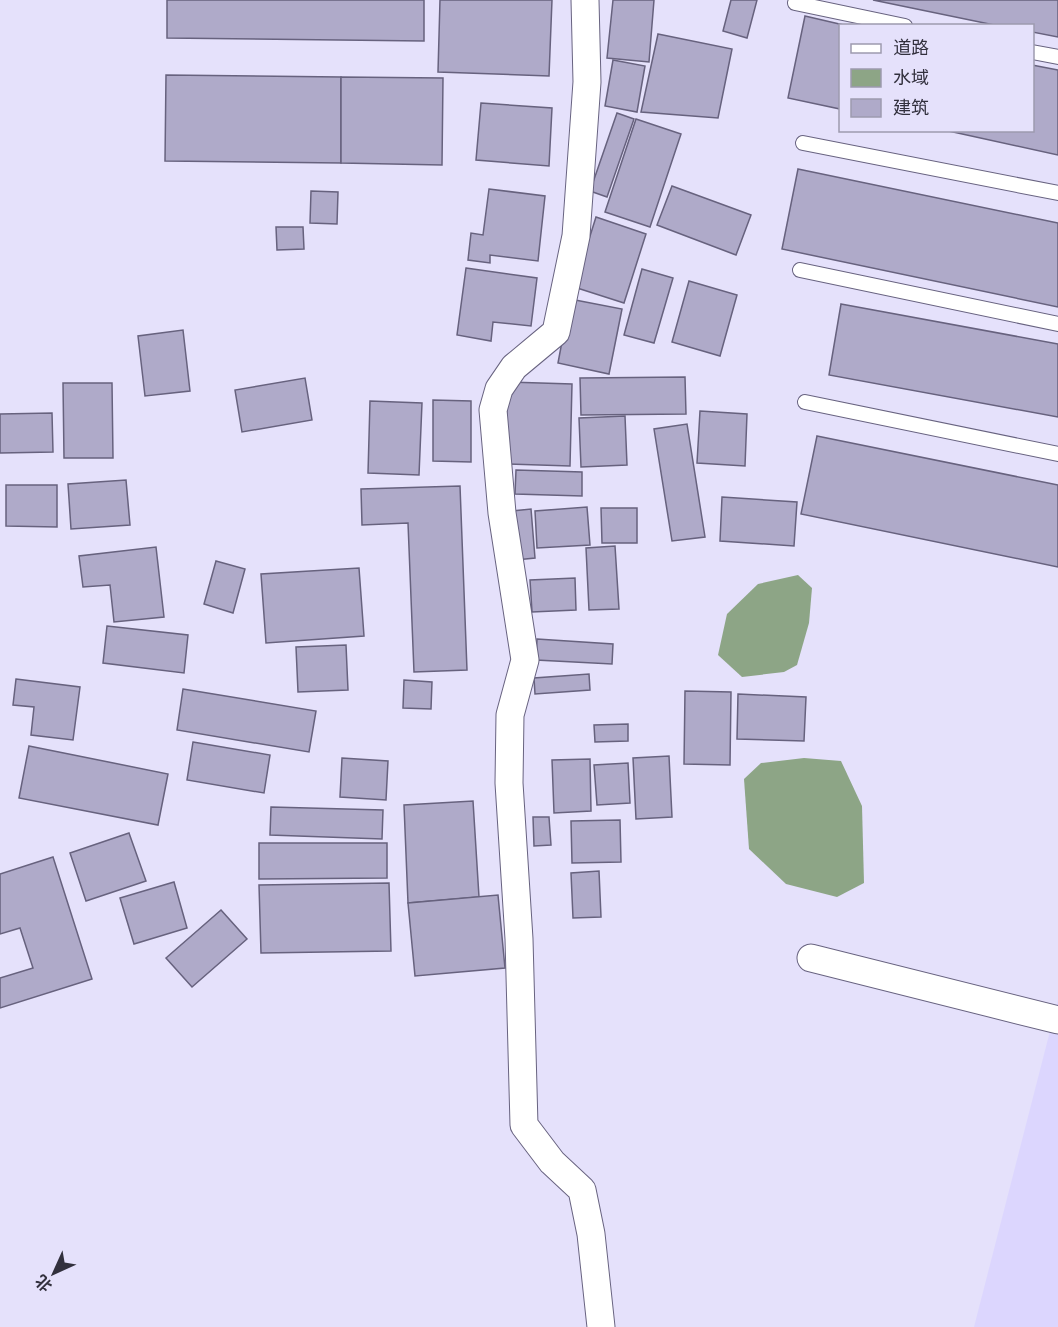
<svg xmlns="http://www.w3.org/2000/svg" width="1058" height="1327" viewBox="0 0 1058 1327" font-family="'Fira Sans Condensed','Noto Sans SC',sans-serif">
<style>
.built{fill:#dcd6fe}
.water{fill:#8da586}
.building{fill:#afaac9;stroke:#67627e;stroke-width:1.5}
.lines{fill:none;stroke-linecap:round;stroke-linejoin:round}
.lane-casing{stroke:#686380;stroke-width:16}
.street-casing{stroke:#686380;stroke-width:29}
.lane{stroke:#fff;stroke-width:14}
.street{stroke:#fff;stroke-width:27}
</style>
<rect width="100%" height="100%" fill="#e5e1fb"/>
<polygon class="built" points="1058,1000 1058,1327 974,1327"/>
<g class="water">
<polygon points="798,575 812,588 809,623 797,665 784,672 742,677 718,655 727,614 758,584"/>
<polygon points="804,758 841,761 862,806 864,883 837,897 786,884 749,849 744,779 761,763"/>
</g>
<g class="building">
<polygon points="167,0 424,0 424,41 167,38"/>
<polygon points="440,0 552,0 549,76 438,72"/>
<polygon points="613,0 654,0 649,62 607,58"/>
<polygon points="731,0 757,0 747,38 723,31"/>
<polygon points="873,0 1058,0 1058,37 1032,32 1032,26 999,26"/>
<polygon points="805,16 848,26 840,26 840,109 788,98"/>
<polygon points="658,34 732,49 718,118 641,112"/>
<polygon points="613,60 645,66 637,112 605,106"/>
<polygon points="1032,65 1058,70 1058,155 944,130 1032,130"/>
<polygon points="166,75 341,77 341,163 165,161"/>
<polygon points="341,77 443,78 442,165 341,163"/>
<polygon points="481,103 552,108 549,166 476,160"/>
<polygon points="617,113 634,119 607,197 590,191"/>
<polygon points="636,119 681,134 650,227 605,212"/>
<polygon points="798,169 1058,223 1058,307 782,249"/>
<polygon points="672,186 751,215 736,255 657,225"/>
<polygon points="489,189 545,196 538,261 490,255 490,263 468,260 471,233 483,235"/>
<polygon points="311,191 338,192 337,224 310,223"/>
<polygon points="596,217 646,234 624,303 574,287"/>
<polygon points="276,227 303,227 304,249 277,250"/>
<polygon points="466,268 537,278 531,326 493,322 491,341 457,335"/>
<polygon points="642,269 673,278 654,343 624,335"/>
<polygon points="689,281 737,295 720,356 672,342"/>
<polygon points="570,299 622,309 609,374 558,363"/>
<polygon points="841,304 1058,344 1058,417 829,375"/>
<polygon points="183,330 190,391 145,396 138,336"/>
<polygon points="685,377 686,414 581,415 580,378"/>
<polygon points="305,378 312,420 242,432 235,390"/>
<polygon points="507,382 572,384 570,466 506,464"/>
<polygon points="63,383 112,383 113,458 64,458"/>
<polygon points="433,400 471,401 471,462 433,461"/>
<polygon points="370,401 422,403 419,475 368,473"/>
<polygon points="700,411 747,414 745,466 697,463"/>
<polygon points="52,413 53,452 0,453 0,414"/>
<polygon points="625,416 627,465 581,467 579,418"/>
<polygon points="687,424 705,537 672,541 654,429"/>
<polygon points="817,436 1058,485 1058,567 801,514"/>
<polygon points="516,470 582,472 582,496 515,494"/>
<polygon points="126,480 130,525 71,529 68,484"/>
<polygon points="6,485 57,485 57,527 6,526"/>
<polygon points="460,486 467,670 414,672 408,523 362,525 361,489"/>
<polygon points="722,497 797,502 794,546 720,541"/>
<polygon points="587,507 590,545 537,548 535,511"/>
<polygon points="601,508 637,508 637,543 602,543"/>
<polygon points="531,509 535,558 516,560 512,511"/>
<polygon points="615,546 619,609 589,610 586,548"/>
<polygon points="156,547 164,617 114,622 110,585 83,587 79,556"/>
<polygon points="216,561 245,569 233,613 204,604"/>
<polygon points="359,568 364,636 266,643 261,574"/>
<polygon points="575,578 576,610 532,612 530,580"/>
<polygon points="107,626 188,635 184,673 103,663"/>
<polygon points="537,639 613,644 612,664 536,660"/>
<polygon points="346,645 348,690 298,692 296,647"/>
<polygon points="589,674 590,690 535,694 534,678"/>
<polygon points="16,679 80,687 73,740 31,735 34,707 13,705"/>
<polygon points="404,680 432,682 431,709 403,708"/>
<polygon points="183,689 316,711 309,752 177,730"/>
<polygon points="685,691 731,692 730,765 684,764"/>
<polygon points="738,694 806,697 804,741 737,739"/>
<polygon points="628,724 628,741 595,742 594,725"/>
<polygon points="193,742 270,755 264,793 187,780"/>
<polygon points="29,746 168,774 158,825 19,798"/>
<polygon points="669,756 672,817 636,819 633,758"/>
<polygon points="342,758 388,761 386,800 340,797"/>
<polygon points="590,759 591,811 554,813 552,760"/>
<polygon points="628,763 630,803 597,805 594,765"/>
<polygon points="473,801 479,897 408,903 404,805"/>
<polygon points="271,807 383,810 382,839 270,835"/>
<polygon points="533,817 549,817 551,845 534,846"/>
<polygon points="620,820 621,862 572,863 571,821"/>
<polygon points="129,833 146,881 86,901 70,853"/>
<polygon points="259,843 387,843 387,878 259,879"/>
<polygon points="53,857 92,979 0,1008 0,978 33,968 20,928 0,934 0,874"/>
<polygon points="599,871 601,917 573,918 571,873"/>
<polygon points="174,882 187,928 134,944 120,898"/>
<polygon points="389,883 391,951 261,953 259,885"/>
<polygon points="498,895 505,968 415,976 408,903"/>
<polygon points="221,910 247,939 192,987 166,958"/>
</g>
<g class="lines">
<g class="lane-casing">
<g id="lane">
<polyline points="795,3 905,26"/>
<polyline points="1032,52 1058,57"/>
<polyline points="803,143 1058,193"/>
<polyline points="800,270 1058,324"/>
<polyline points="805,402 1058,454"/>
</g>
</g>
<g class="street-casing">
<g id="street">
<polyline points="585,0 587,82 576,236 556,332 514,367 499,389 493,410 502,513 525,660 510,715 509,783 519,939 524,1125 552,1162 582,1190 591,1234 601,1327"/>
<polyline points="811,958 1058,1020"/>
</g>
</g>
<use href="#lane" class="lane"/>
<use href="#street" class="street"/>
</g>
<rect x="839" y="24" width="195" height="108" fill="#e5e1fb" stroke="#9d9aaf" stroke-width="1.5"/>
<rect x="851" y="44" width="30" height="9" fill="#ffffff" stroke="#9d9aaf" stroke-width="1.5"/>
<text x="893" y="54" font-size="18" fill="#32303d">道路</text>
<rect x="851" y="69" width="30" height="18" fill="#8da586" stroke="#9d9aaf" stroke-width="1.5"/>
<text x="893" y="84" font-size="18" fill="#32303d">水域</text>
<rect x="851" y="99" width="30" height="18" fill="#afaac9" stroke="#9d9aaf" stroke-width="1.5"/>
<text x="893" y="114" font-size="18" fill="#32303d">建筑</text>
<g transform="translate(54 1273) rotate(225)" stroke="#e5e1fb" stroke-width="4.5" paint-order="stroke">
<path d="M0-4.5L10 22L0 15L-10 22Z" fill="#32303d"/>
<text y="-9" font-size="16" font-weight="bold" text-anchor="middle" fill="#32303d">北</text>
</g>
</svg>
